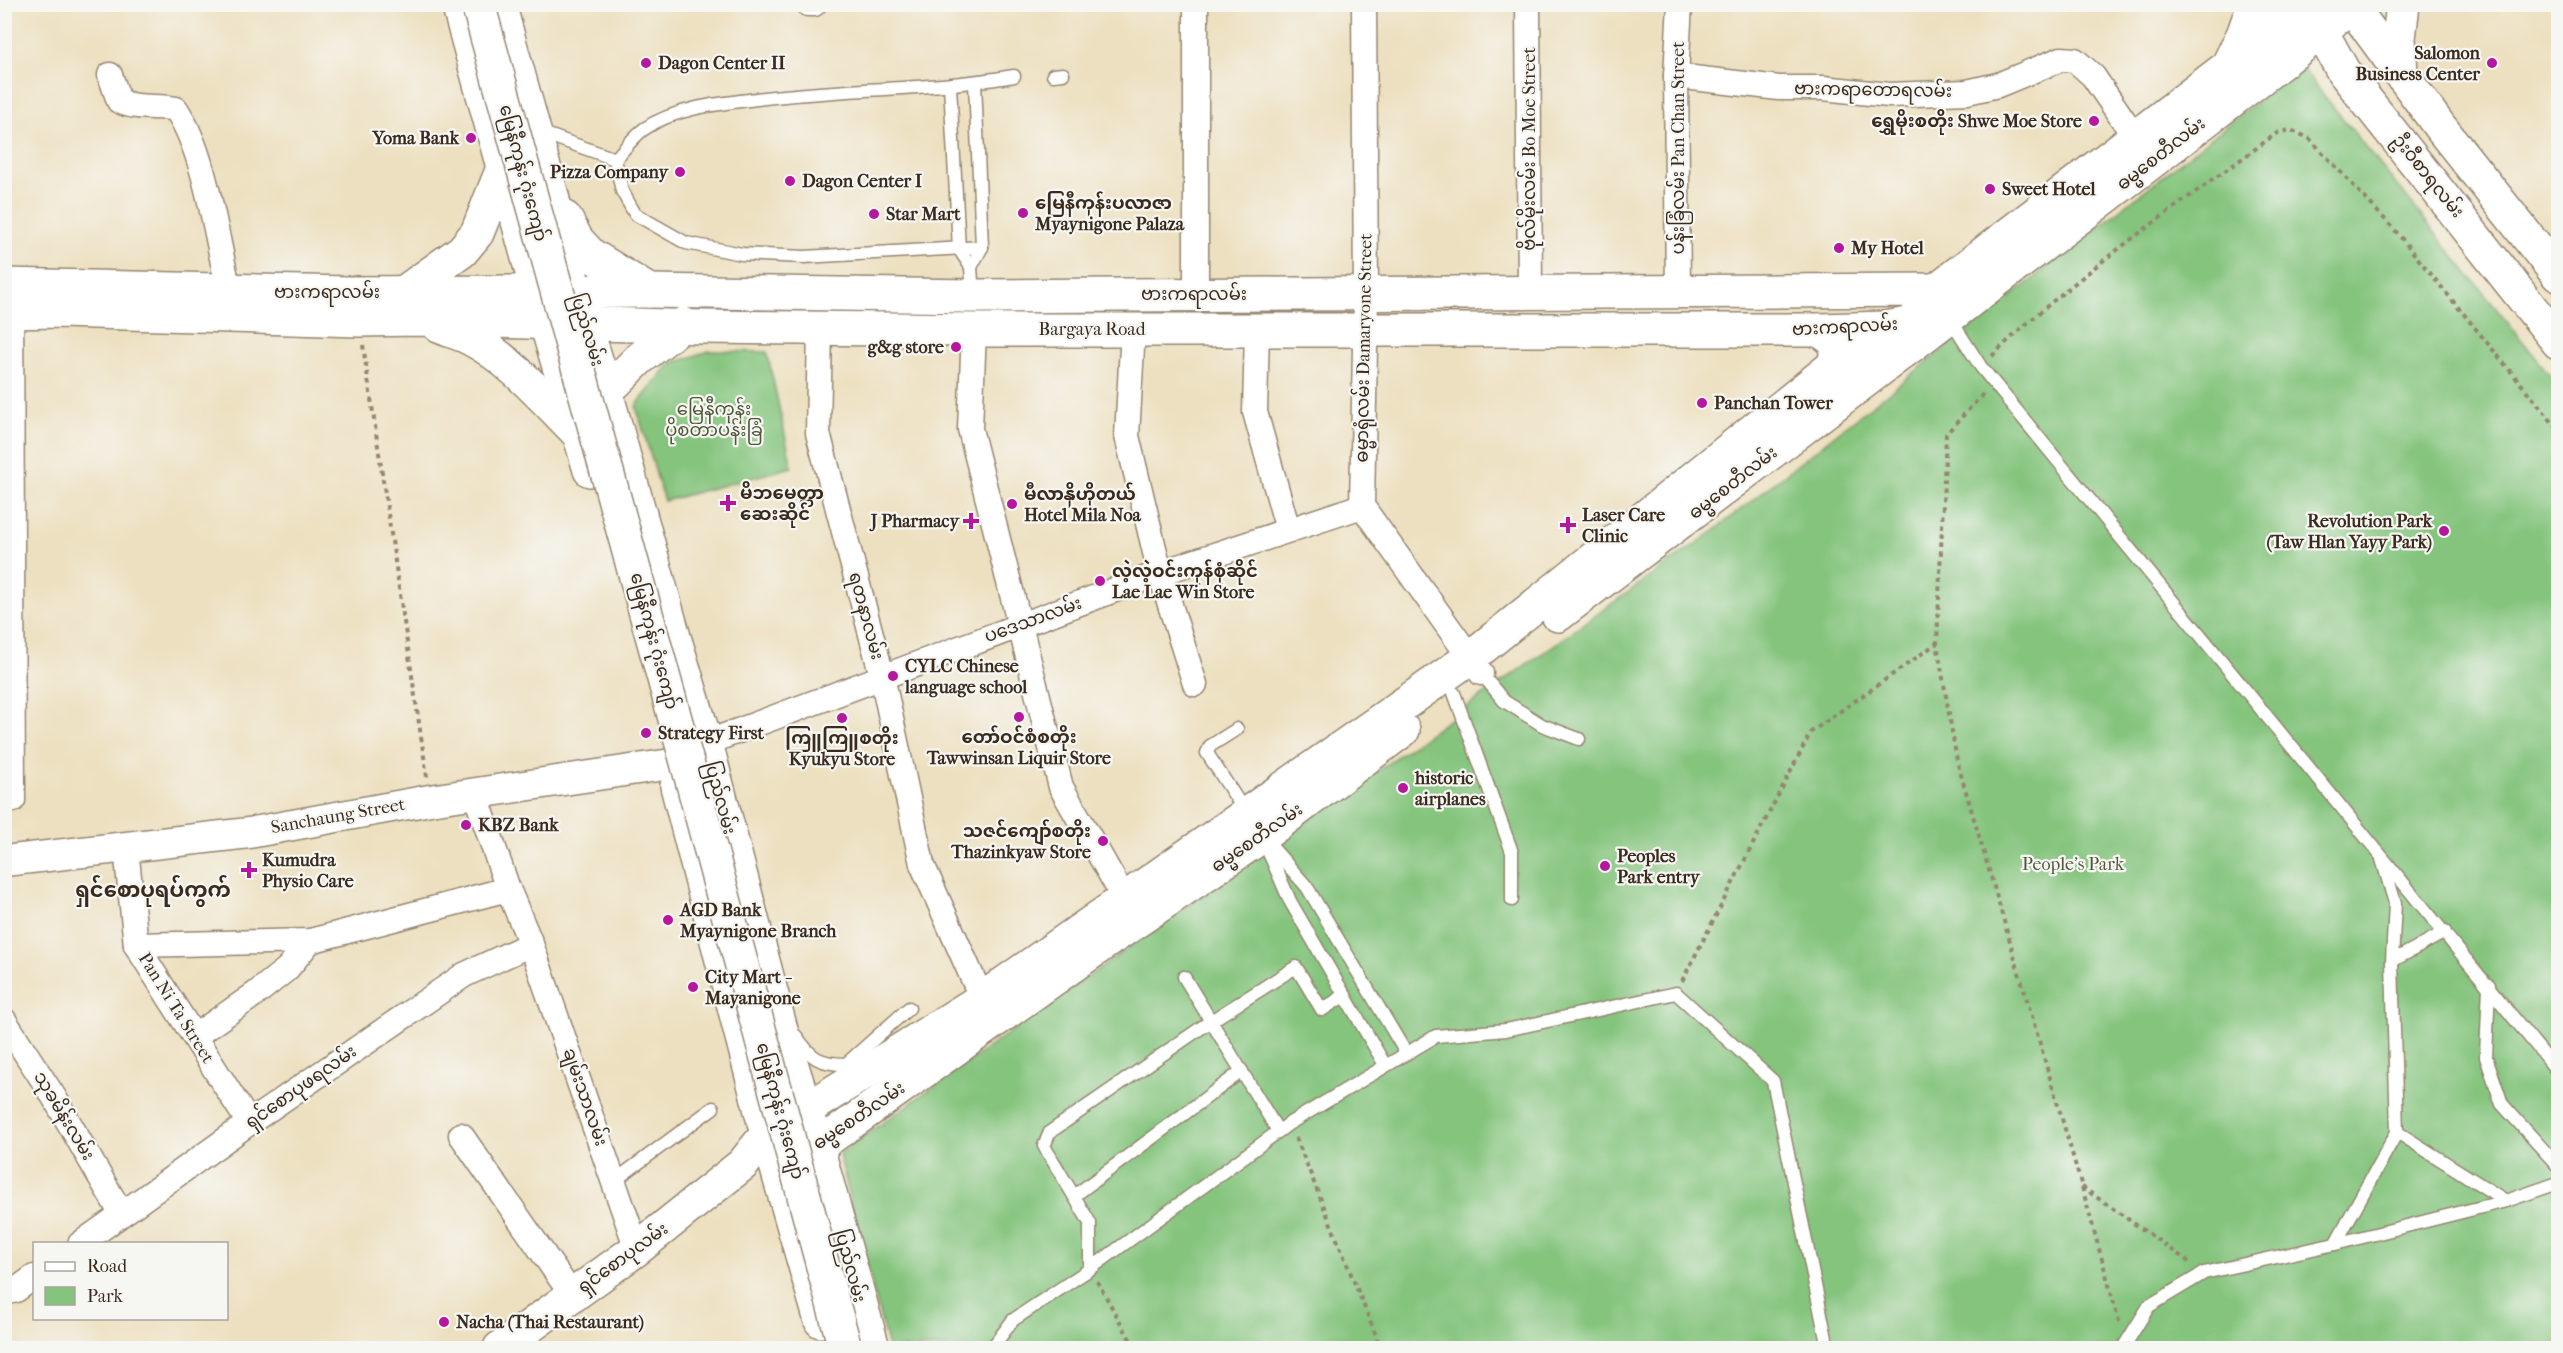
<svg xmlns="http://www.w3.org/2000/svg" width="2563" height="1353" viewBox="0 0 2563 1353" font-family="'IM FELL French Canon','Noto Sans Myanmar',serif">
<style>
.green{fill:#84c47d;stroke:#60774e;stroke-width:1.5}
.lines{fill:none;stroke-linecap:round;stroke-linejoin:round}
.service-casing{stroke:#94856f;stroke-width:15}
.minor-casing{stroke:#94856f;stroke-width:27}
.tertiary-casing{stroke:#94856f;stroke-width:33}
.secondary-casing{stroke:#94856f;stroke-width:36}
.primary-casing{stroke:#94856f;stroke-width:36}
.path{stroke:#94856f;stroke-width:4;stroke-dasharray:4.5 4.5;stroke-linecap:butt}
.service{stroke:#fff;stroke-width:12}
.minor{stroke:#fff;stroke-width:24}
.tertiary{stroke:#fff;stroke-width:30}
.secondary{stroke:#fff;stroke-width:33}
.primary{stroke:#fff;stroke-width:33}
.trunk-bridge-casing{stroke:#94856f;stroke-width:36;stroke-linecap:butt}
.trunk-bridge{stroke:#fff;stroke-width:33}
.poi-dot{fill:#b5179e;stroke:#f6f6f2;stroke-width:2}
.labels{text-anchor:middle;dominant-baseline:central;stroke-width:4.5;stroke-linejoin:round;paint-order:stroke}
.poi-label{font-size:18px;font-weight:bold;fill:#3b2a1e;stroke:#f6f6f2;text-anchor:start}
.street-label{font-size:18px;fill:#3b2a1e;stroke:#f6f6f2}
.park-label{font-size:18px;fill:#51583a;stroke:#f6f6f2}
.quarter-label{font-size:21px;font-weight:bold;fill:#3b2a1e;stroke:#f6f6f2}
</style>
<rect width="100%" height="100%" fill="#f6f6f2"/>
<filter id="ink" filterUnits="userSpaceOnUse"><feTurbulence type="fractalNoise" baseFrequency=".0167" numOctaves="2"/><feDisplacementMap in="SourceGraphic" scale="12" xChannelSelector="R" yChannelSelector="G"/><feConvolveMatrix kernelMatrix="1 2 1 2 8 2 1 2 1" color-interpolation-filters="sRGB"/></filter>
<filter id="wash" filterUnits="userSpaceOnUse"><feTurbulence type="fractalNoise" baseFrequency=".008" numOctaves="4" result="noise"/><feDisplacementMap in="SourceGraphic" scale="24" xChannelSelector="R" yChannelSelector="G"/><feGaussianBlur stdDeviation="1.35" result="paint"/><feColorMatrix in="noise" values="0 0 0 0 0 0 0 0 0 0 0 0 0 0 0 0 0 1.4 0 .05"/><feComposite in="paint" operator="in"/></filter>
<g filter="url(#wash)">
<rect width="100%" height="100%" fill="#ede0c0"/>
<g class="green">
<polygon points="2301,67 2558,385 2558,1348 888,1348 839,1154 1707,536"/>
<polygon points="709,351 767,352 792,467 664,501 636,406 670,364"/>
</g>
</g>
<g filter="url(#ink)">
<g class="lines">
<g class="service-casing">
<g id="service">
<polyline points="1053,75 1063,74"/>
<polyline points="950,85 959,249 971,267"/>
<polyline points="537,131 615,159"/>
<path d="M615 159C624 150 633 137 644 129 673 109 715 104 749 100 837 88 927 91 1014 76"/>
<polyline points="615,159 622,191 635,214 686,243 742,254 804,257 982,247"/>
<polyline points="973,295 971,267 982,247 975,83"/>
<polyline points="1949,317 1981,367 2558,1072"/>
<polyline points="1481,673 1504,701 1542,725 1579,739"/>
<polyline points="1454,693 1512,852 1512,900"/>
<polyline points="1237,729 1210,746 1207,753 1246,813"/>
<polyline points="1263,837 1307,887 1406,1053"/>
<polyline points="1266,846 1290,901 1385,1065"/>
<polyline points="2392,961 2445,932"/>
<polyline points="1184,977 1278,1131"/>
<polyline points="2489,985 2486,1057 2502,1104 2558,1166"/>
<path d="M796 1036C811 1058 819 1064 846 1064L909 1008"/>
<polyline points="2397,1132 2506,1201"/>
<polyline points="614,1181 713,1108"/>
<polyline points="1074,1196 1044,1146 1050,1132 1211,1021 1296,967 1322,1010 1345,995"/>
<polyline points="2335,1244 2397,1132 2392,961 2395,903 2382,859"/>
<polyline points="1090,1269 1090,1223 1074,1196 1242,1071"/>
<polyline points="992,1348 1013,1320 1090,1269 1290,1123 1436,1036 1506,1030 1676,993 1773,1081 1828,1348"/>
<polyline points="2123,1348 2149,1306 2204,1273 2335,1244 2506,1201 2558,1183"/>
</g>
</g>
<g class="minor-casing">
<g id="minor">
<polyline points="808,4 814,4"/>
<polyline points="1196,4 1196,293"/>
<polyline points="1364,4 1366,294 1362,506 1481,673"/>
<polyline points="1528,4 1530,293"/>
<path d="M110 75 119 101C137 110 157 105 176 109 206 154 216 237 229 290L230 306"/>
<polyline points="1676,76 1779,88 1823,88 1889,95 1967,92 1998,85 2061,59 2075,60 2093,76 2135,137"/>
<polyline points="1678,292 1676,76 1680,4"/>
<polyline points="11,296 13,800"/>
<polyline points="820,328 818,433 882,676 922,864 982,999"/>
<polyline points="1133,329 1127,436 1160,573 1195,684"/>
<polyline points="1257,329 1255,412 1288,530"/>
<polyline points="974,330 970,429 1061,787 1124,898"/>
<polyline points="706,743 1160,573 1362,506"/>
<polyline points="475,793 508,889 531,944 637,1249"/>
<polyline points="126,848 136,945 249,1123"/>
<polyline points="136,945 310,941 508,889"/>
<polyline points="4,1020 54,1097 121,1213"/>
<polyline points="195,1036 258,992 287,969 310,941"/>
<polyline points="461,1135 572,1295"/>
<polyline points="80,1244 249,1123 464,975 531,944"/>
<polyline points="4,1293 16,1290 34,1277"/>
</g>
</g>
<g class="tertiary-casing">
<polyline id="tertiary" points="4,861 249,833 430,800 671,764"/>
</g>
<g class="secondary-casing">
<g id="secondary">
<polyline points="1558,615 1949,317"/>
<polyline points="792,1156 817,1147 1110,939 1262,836 1403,730"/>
<polyline points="500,1348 637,1249 743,1164 767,1134 982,999 1471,657 1833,366 1885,328"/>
</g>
</g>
<g class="primary-casing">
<g id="primary">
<polyline points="458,4 546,323 590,470"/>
<polyline points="499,4 552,196 575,292 606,392 674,637 706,743 781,1030 817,1147 873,1348"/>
<polyline points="2350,4 2440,127 2558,275"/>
<polyline points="2310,11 2343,71 2558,342"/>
<polyline points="2230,61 2243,35 2254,4"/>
<polyline points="2401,75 2399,38 2403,4"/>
<polyline points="565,218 577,240 591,255 649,291"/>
<polyline points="4,285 349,293 649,291 973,296 1937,290"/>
<polyline points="406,291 462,251 477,233 503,168"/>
<polyline points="1919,303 2227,67 2304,4"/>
<polyline points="4,312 60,311 359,320 420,319 703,327 974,330 1820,330 1885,328 1949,317 2303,46 2351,6"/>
<path d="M439 326C450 331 463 334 473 340 510 359 548 403 577 432"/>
<polyline points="1820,330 1840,345 1833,366"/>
<polyline points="606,392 638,360 683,324"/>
<polyline points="677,786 767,1134 821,1321"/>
</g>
</g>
<g class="path">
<polyline points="363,345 427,777"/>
<path d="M1992 356C2076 274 2182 203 2277 133L2290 130 2309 138 2393 228 2558 429"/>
<polyline points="1983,394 1946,434 1937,643 1957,761 2082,1187 2120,1325"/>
<polyline points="1682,981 1811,732 1937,643"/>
<polyline points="1296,1138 1381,1348"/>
<polyline points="2082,1187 2192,1264"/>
<polyline points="1097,1281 1135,1348"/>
</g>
<use href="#service" class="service"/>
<use href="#minor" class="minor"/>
<use href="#tertiary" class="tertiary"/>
<use href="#secondary" class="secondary"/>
<use href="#primary" class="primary"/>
<g class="trunk-bridge-casing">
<polyline id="trunk-bridge" points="478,4 693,784 845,1348"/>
</g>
<use href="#trunk-bridge" class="trunk-bridge"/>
</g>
</g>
<g class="poi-dot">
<circle cx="646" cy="63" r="6"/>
<circle cx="2492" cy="63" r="6"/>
<circle cx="2094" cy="121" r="6"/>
<circle cx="471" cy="138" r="6"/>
<circle cx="680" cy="172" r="6"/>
<circle cx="790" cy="181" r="6"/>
<circle cx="1990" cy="189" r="6"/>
<circle cx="1023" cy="213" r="6"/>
<circle cx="874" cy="214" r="6"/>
<circle cx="1839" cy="248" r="6"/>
<circle cx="956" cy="347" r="6"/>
<circle cx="1702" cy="403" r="6"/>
<path d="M725 494h6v6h6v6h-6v6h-6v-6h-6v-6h6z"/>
<circle cx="1012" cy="504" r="6"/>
<path d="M968 512h6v6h6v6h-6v6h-6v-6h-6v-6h6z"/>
<path d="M1565 516h6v6h6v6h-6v6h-6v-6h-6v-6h6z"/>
<circle cx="2444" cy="531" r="6"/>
<circle cx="1100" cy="581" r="6"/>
<circle cx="893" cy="676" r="6"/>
<circle cx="1019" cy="717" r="6"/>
<circle cx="842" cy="718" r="6"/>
<circle cx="646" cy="733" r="6"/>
<circle cx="1403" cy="788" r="6"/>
<circle cx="466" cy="825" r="6"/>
<circle cx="1103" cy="841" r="6"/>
<circle cx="1605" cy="866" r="6"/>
<path d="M246 861h6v6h6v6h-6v6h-6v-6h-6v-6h6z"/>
<circle cx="668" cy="920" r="6"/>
<circle cx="693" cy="987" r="6"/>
<circle cx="444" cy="1322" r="6"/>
</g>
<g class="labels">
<g class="poi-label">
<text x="2480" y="53" text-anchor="end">Salomon<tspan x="2480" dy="21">Business Center</tspan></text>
<text x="658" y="63">Dagon Center II</text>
<text x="2082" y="121" text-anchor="end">ရွှေမိုးစတိုး Shwe Moe Store</text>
<text x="459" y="138" text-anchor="end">Yoma Bank</text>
<text x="668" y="172" text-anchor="end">Pizza Company</text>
<text x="802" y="181">Dagon Center I</text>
<text x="2002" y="189">Sweet Hotel</text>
<text x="1035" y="203">မြေနီကုန်းပလာဇာ<tspan x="1035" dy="21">Myaynigone Palaza</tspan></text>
<text x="886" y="214">Star Mart</text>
<text x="1851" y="248">My Hotel</text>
<text x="944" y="347" text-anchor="end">g&amp;g store</text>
<text x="1714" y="403">Panchan Tower</text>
<text x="740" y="493">မိဘမေတ္တာ<tspan x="740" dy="21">ဆေးဆိုင်</tspan></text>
<text x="1024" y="494">မီလာနိုဟိုတယ်<tspan x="1024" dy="21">Hotel Mila Noa</tspan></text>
<text x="1582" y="515">Laser Care<tspan x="1582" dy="21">Clinic</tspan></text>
<text x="959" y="521" text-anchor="end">J Pharmacy</text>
<text x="2432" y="521" text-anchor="end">Revolution Park<tspan x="2432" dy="21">(Taw Hlan Yayy Park)</tspan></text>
<text x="1112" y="571">လဲ့လဲ့ဝင်းကုန်စုံဆိုင်<tspan x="1112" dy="21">Lae Lae Win Store</tspan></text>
<text x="905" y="666">CYLC Chinese<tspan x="905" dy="21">language school</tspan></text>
<text x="658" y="733">Strategy First</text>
<text x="1019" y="737" text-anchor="middle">တော်ဝင်စံစတိုး<tspan x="1019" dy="21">Tawwinsan Liquir Store</tspan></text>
<text x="842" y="738" text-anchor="middle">ကြူကြူစတိုး<tspan x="842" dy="21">Kyukyu Store</tspan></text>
<text x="1415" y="778">historic<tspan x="1415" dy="21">airplanes</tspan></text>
<text x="478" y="825">KBZ Bank</text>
<text x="1091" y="831" text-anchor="end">သဇင်ကျော်စတိုး<tspan x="1091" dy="21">Thazinkyaw Store</tspan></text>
<text x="1617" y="856">Peoples<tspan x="1617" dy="21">Park entry</tspan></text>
<text x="262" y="860">Kumudra<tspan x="262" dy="21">Physio Care</tspan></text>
<text x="680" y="910">AGD Bank<tspan x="680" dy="21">Myaynigone Branch</tspan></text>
<text x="705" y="977">City Mart -<tspan x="705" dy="21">Mayanigone</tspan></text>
<text x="456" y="1322">Nacha (Thai Restaurant)</text>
</g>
<g class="street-label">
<text transform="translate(1873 90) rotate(1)">ဗားကရာတောရလမ်း</text>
<text transform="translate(1678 148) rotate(-90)">ပန်းခြံလမ်း Pan Chan Street</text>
<text transform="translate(1529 149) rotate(-90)">ဗိုလ်မိုးလမ်း Bo Moe Street</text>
<text transform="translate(2161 154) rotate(-38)">ဓမ္မစေတီလမ်း</text>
<text transform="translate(523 173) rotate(75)">မြေနီကုန်း ဂုံးကျော်</text>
<text transform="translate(2428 176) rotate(51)">ဦးဝီစာရလမ်း</text>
<text x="327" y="292">ဗားကရာလမ်း</text>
<text x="1194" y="294">ဗားကရာလမ်း</text>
<text transform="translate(1845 327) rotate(-3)">ဗားကရာလမ်း</text>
<text x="1092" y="329">Bargaya Road</text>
<text transform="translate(587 330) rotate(73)">ပြည်လမ်း</text>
<text transform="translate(1364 348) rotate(-89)">ဓမ္မာရုံလမ်း Damaryone Street</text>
<text transform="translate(1733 483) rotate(-38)">ဓမ္မစေတီလမ်း</text>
<text transform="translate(866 616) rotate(75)">ရတနာလမ်း</text>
<text transform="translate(1033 620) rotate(-20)">ပဒေသာလမ်း</text>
<text transform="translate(654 641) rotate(75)">မြေနီကုန်း ဂုံးကျော်</text>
<text transform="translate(720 798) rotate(75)">ပြည်လမ်း</text>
<text transform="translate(338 816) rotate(-10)">Sanchaung Street</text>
<text transform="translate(1257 838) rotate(-35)">ဓမ္မစေတီလမ်း</text>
<text transform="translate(176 1008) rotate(58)">Pan Ni Ta Street</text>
<text transform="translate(301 1087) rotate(-35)">ရှင်စောပုဖရလမ်း</text>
<text transform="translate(585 1097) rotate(71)">ချမ်းသာလမ်း</text>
<text transform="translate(780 1111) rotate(75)">မြေနီကုန်း ဂုံးကျော်</text>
<text transform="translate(64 1116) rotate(59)">သုခမိန်းလမ်း</text>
<text transform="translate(859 1116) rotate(-34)">ဓမ္မစေတီလမ်း</text>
<text transform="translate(623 1258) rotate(-36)">ရှင်စောပုလမ်း</text>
<text transform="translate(850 1266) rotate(75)">ပြည်လမ်း</text>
</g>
<g class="park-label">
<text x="714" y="409">မြေနီကုန်း<tspan x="714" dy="21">ပိုစတာပန်းခြံ</tspan></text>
<text x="2073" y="864">People's Park</text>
</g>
<g class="quarter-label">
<text x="153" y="890">ရှင်စောပုရပ်ကွက်</text>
</g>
</g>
<rect width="2563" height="1353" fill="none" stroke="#f6f6f2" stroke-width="24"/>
<rect x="33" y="1242" width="195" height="78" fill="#f6f6f2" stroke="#aba49d" stroke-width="1.5"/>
<rect x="45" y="1262" width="30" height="9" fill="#ffffff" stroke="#aba49d" stroke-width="1.5"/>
<text x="87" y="1272" font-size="18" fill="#3b2a1e">Road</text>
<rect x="45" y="1287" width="30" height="18" fill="#84c47d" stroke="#aba49d" stroke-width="1.5"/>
<text x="87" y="1302" font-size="18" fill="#3b2a1e">Park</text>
</svg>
